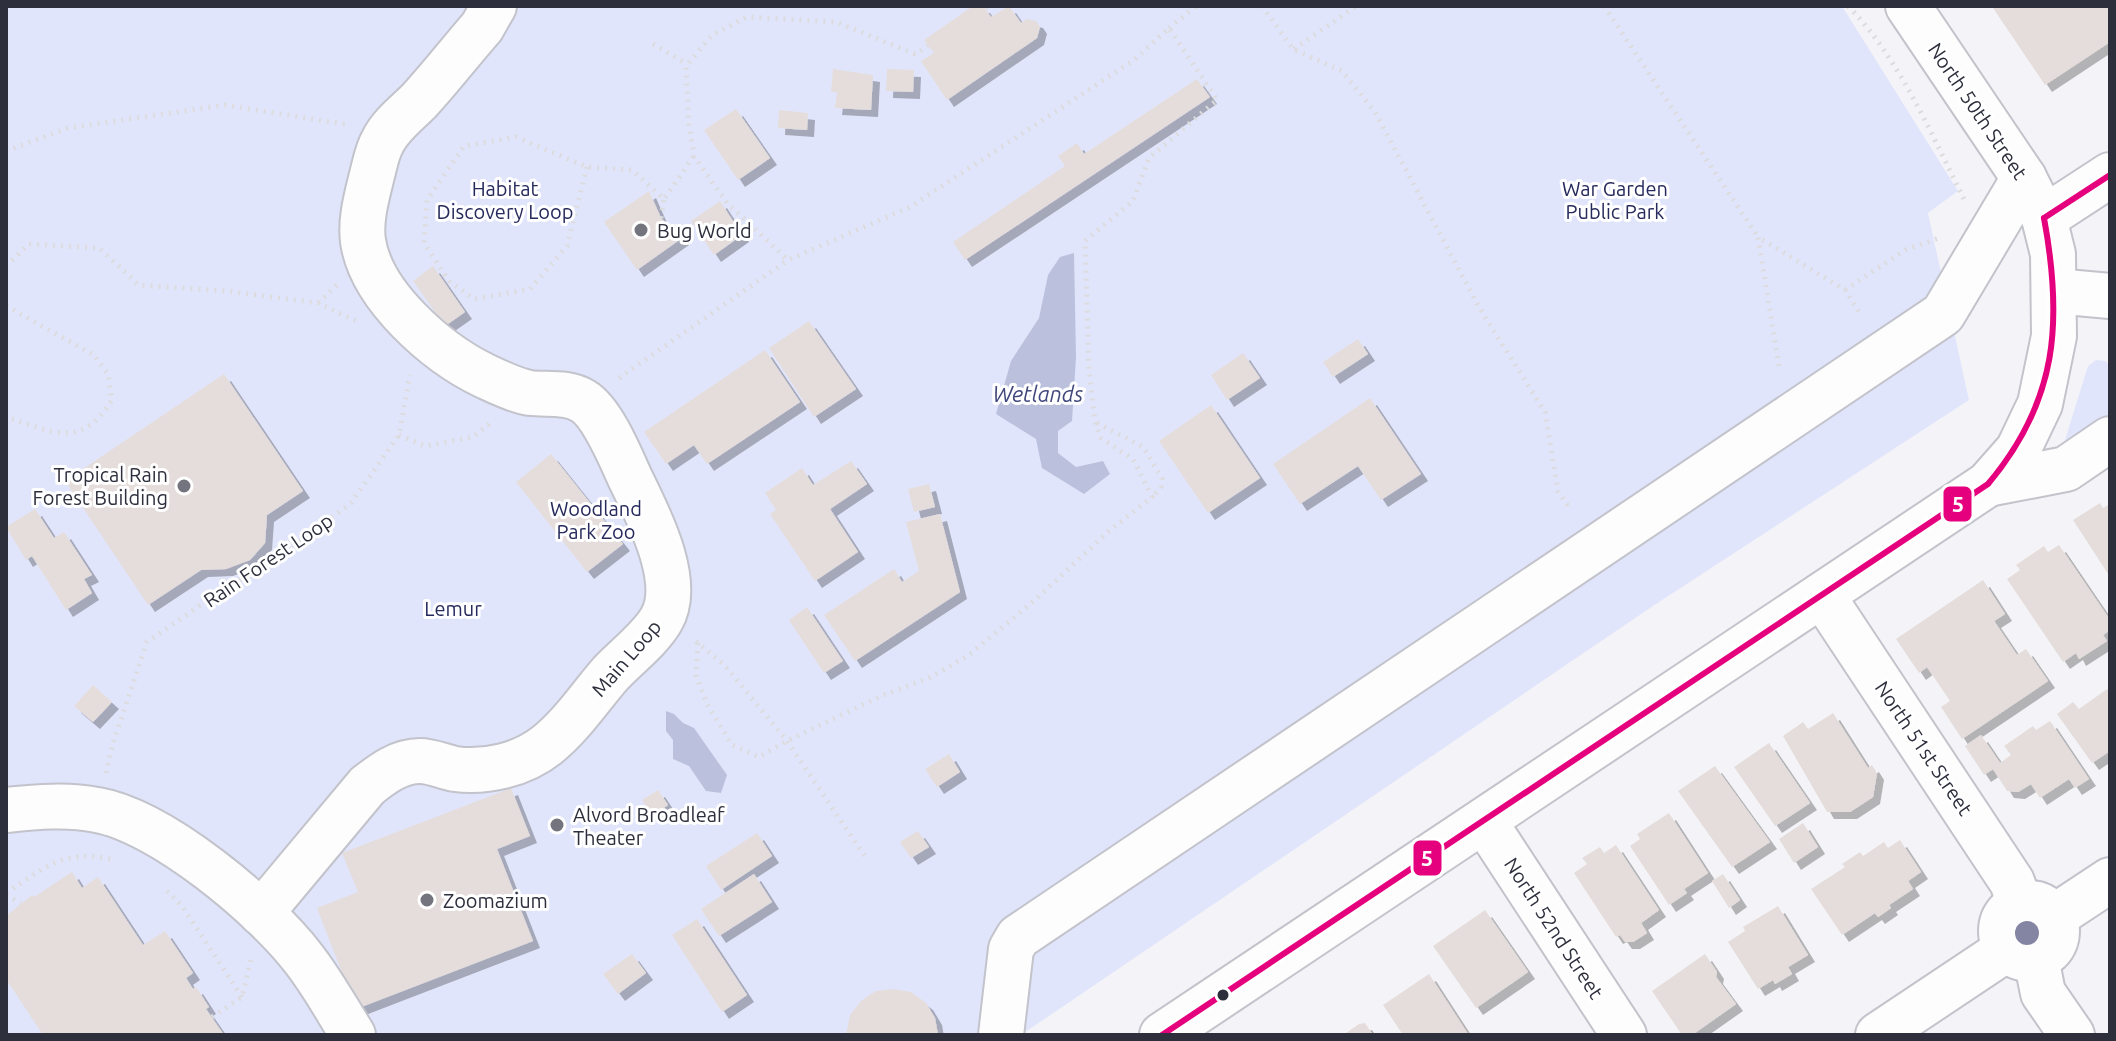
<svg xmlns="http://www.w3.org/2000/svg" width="2116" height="1041" viewBox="0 0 2116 1041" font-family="Ubuntu,sans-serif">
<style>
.green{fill:#e1e5fb}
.water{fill:#bbc0dd}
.building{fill:#e5dddb;filter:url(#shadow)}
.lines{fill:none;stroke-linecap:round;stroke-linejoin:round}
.minor-casing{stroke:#c2c3cb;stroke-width:48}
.path{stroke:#dcdcde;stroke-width:5;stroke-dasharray:2 6;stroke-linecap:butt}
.minor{stroke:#fdfdfe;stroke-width:44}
.bus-1-casing{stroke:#fff;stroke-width:12}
.bus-1{stroke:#e5007d;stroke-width:6}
.tree{fill:#8385a2}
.poi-dot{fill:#73747e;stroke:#fff;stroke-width:3}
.bus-dot{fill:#2d2f3d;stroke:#fff;stroke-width:3}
.labels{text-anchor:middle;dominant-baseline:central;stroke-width:6;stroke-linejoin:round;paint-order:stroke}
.street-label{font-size:20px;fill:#2d2f3d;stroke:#fff}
.park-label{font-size:20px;fill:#262a5c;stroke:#fff}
.poi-label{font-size:20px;fill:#2d2f3d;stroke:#fff;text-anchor:start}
.water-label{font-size:22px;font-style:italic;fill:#41487d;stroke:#fff}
.line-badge{stroke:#fff;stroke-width:3}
.badge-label{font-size:22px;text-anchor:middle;font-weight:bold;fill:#fff}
</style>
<defs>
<filter id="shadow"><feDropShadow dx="7" dy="7" stdDeviation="0" flood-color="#0004"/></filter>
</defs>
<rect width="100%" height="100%" fill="#f4f4f8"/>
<g class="green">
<polygon points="6,6 1842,6 1958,191 1928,213 1969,400 1653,606 1021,1035 6,1035"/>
<polygon points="2096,360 2106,361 2110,368 2110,422 2060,456 2088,366"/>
</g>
<g class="water">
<polygon points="1074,253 1076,357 1072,421 1058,431 1058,453 1076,467 1103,461 1110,474 1084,494 1042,468 1036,439 996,414 1011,361 1039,318 1048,275 1060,257"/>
<polygon points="666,711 674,714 683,723 694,728 727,775 721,793 706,791 689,766 673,759 673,740 666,731"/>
</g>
<g class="building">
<polygon points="973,6 983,6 991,17 1009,6 1021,23 1027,19 1036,21 1040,27 1037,38 947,100 921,61 934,53 924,40"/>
<polygon points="1996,6 2110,6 2110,42 2045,85 1993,8"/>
<polygon points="833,69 873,75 871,110 835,108 837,92 831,92"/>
<polygon points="887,69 914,70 913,92 886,91"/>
<polygon points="1197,79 1210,97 965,260 953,242 1065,166 1058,156 1077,143 1084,154"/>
<polygon points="736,109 770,158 738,180 704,130"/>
<polygon points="779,110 808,113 807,130 778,128"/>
<polygon points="649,191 661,218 682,238 637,270 604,222"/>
<polygon points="720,201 742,235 714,255 691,221"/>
<polygon points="433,266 465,312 445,326 413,281"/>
<polygon points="809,321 856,389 814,417 769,348"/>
<polygon points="1358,339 1368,354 1333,377 1323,362"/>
<polygon points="765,350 800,402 707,464 694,445 666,464 644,432"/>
<polygon points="1243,353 1260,378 1227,400 1211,375"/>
<polygon points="224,374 303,491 267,515 265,543 250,560 226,569 201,570 148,605 65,481"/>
<polygon points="1370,398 1421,474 1381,500 1358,466 1300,504 1273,464"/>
<polygon points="1211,405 1260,478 1208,513 1159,441"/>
<polygon points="551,454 623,544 587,572 516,482"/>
<polygon points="851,461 867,484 830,509 858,552 815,581 770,514 776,510 765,493 802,468 813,485"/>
<polygon points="929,484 935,507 914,512 908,489"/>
<polygon points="2100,503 2103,508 2110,504 2110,577 2073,520"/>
<polygon points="35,509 54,538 64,532 92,575 84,579 92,593 66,610 32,556 26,560 6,527"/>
<polygon points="940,514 960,592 855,661 824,615 894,569 902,582 919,571 906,522"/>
<polygon points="2059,545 2110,620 2110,630 2103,635 2107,641 2079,659 2076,653 2063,662 2007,579 2020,570 2016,565 2044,546 2048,552"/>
<polygon points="1983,580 2005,614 1994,621 2017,655 2026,649 2048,681 1962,739 1941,707 1950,701 1927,667 1919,673 1896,639"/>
<polygon points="807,607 843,661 824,673 789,620"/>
<polygon points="93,685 112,702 93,722 74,706"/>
<polygon points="2107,689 2110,694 2110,751 2092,763 2057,714 2073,702 2079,709"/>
<polygon points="1833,713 1868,768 1872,765 1877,773 1873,797 1850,812 1827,812 1783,736 1803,722 1808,729"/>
<polygon points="2050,721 2089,779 2075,788 2069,779 2040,798 2031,784 2018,792 2007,791 1993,769 1984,775 1965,746 1981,735 2000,763 2011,755 2004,746 2033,726 2036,730"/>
<polygon points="1769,743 1810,803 1775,826 1734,767"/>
<polygon points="949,754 960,772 937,787 925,769"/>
<polygon points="1715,766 1770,842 1732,867 1678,791"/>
<polygon points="511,788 530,836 497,849 533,941 356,1009 317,908 358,892 342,853"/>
<polygon points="658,790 668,805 652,816 642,800"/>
<polygon points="1669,813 1708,873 1684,889 1687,893 1669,905 1630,846 1640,839 1637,834"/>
<polygon points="1803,823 1818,847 1794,863 1779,839"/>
<polygon points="918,831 929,847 911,858 900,842"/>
<polygon points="757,833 772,856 721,890 706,866"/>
<polygon points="1900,840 1921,872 1908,881 1913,889 1889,905 1891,908 1878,917 1875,913 1842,935 1811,889 1845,867 1842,864 1860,852 1863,856 1884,842 1888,848"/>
<polygon points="1616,845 1659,910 1641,923 1647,933 1633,942 1625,942 1620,935 1616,937 1574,873 1587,864 1582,858 1600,847 1604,853"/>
<polygon points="72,872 82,888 98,877 143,945 165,931 193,973 186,978 193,989 196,987 209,1007 206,1009 224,1035 43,1035 6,979 6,916 32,895 34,897"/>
<polygon points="754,874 772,902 719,936 701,909"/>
<polygon points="1723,874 1740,900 1729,908 1712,881"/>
<polygon points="1778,906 1808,955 1788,967 1792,974 1775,984 1773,980 1758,989 1728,942 1745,931 1743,927"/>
<polygon points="1485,910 1528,972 1476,1008 1433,946"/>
<polygon points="697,919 747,995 722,1012 672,935"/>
<polygon points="632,954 646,973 618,994 603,974"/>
<polygon points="1705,954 1717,972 1716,977 1736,1004 1692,1035 1682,1035 1652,991"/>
<polygon points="1429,974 1468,1034 1467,1035 1403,1035 1383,1005"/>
<polygon points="893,989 911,992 926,1003 935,1018 938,1035 846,1035 850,1015 861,1001 876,991"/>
<polygon points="1365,1023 1373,1035 1343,1035 1359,1024"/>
</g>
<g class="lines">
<g class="minor-casing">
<g id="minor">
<polyline points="2044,218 2110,175"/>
<polyline points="2055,291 2110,296"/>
<polyline points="1988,484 2066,469 2110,439"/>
<polyline points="1822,595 2012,882 2020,904"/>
<path d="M6 810C36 807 67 804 97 810 161 821 264 907 303 958 322 982 337 1010 353 1035"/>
<polyline points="1484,821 1624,1035"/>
<circle cx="2029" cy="931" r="28"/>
<path d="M261 913 367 786C382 774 399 761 420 761 432 761 444 767 455 769 486 773 522 765 547 745 572 725 590 697 611 673 627 656 649 640 661 620 684 582 647 513 630 478 621 458 602 412 583 401 567 391 547 395 530 393 516 391 498 382 485 376 437 353 371 296 363 241 360 219 367 196 372 175 375 164 377 151 383 141 391 125 407 113 419 101 441 77 461 51 482 27L494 6"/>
<polyline points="2054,917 2110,880"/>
<polyline points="2036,958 2043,993 2072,1035"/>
<polyline points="1001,1035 1011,949 1018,937 1943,314 2024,178"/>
<polyline points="1162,1035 1988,484 2018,450 2040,404 2054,336 2053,254 2044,218 2024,178 1908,6"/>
<polyline points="1878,1035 2007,949"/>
</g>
</g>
<g class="path">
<polyline points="1262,6 1293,49 1342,71 1375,112 1480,309 1545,412 1558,491 1568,506"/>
<polyline points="1604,6 1758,237"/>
<path d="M1848 6C1900 59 1931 134 1964 199"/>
<polyline points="985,8 987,6"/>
<polyline points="1169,28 1196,6"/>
<polyline points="653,44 687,64"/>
<polyline points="1294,49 1356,6"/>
<polyline points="6,151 68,128 225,105 350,125"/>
<polyline points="587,167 567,246 530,289 474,299 449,281 424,243 427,200 464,146 516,137 587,167 632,170 664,199 694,156"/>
<polyline points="661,218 664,199"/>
<polyline points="6,266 29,244 99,248 139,285 227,291 318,303 356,321"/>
<polyline points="1845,290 1905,250 1942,237"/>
<polyline points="318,303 337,285"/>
<path d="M6 306 94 355 108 374 112 400C80 450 53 432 6 417"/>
<polyline points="1779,366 1758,237 1845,290 1859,312"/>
<polyline points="619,378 788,260"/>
<polyline points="1097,423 1143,447 1162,478 1161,487 1152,497"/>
<polyline points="399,435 425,446 473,437 493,421"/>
<polyline points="696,641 725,666 787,741 866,858"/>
<polyline points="698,643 696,675 707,704 732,745 759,757 787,741 881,696 929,678 969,655 1035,600 1110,530 1152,497 1133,459 1101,438 1095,422 1089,370 1085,241 1133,201 1149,158 1217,100 1169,28 1134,60 910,207 788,260 727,203 694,156 689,125 686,66 712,35 747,17 836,22 915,54 928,46"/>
<polyline points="106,773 113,743 147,642 208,600 282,555 351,503 399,435 410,375"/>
<polyline points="167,891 182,906 242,997"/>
<path d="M6 893C45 868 62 849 111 859"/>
<polyline points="6,895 21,903"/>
<polyline points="212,1017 242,997 251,959"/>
</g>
<use href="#minor" class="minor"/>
<g class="bus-1-casing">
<g id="bus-1">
<polyline points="2044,218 2110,175"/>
<path d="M1162 1035 1988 484C2058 401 2063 321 2044 218"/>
</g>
</g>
<use href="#bus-1" class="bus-1"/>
</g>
<circle class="tree" cx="2027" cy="933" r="12"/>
<g class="poi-dot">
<circle cx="641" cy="230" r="8"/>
<circle cx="184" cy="486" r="8"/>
<circle cx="557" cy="825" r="8"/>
<circle cx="427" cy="900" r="8"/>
</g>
<circle class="bus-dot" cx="1223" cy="995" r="7"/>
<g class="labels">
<g class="street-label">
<text transform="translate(1978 111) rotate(56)">North 50th Street</text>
<text transform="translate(268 560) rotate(-34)">Rain Forest Loop</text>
<text transform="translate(626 658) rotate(-49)">Main Loop</text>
<text transform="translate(1924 748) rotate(56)">North 51st Street</text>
<text transform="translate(1554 928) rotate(57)">North 52nd Street</text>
</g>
<g class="park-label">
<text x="505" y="188">Habitat<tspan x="505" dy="23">Discovery Loop</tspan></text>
<text x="1615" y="188">War Garden<tspan x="1615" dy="23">Public Park</tspan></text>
<text x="596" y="508">Woodland<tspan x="596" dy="23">Park Zoo</tspan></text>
<text x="453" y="608">Lemur</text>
</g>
<g class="poi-label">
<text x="657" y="230">Bug World</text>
<text x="168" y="474" text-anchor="end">Tropical Rain<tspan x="168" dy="23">Forest Building</tspan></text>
<text x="573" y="814">Alvord Broadleaf<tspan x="573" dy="23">Theater</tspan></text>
<text x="443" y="900">Zoomazium</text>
</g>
<g class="water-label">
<text x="1038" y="393">Wetlands</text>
</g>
</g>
<g class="line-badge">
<rect x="1942" y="485" width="31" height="38" rx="8" fill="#e5007d"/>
<rect x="1412" y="839" width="31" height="38" rx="8" fill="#e5007d"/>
</g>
<g class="badge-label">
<text x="1958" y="512">5</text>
<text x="1427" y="866">5</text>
</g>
<rect width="2116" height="1041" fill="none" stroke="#2d2f3d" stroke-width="16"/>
</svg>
